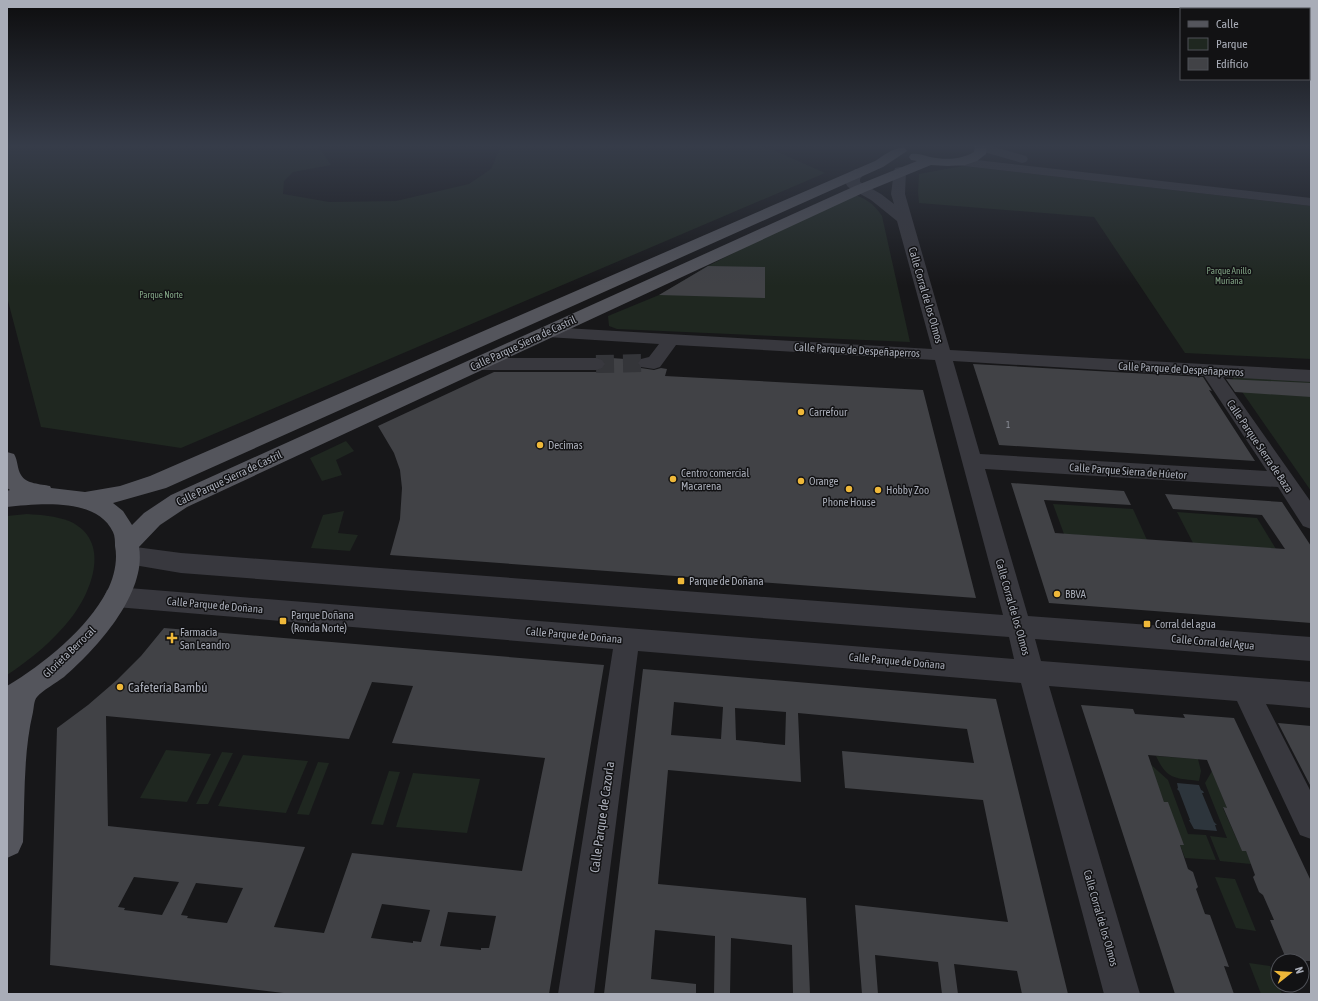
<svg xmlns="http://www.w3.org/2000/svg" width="1318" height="1001" viewBox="0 0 1318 1001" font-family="'Asap Condensed',sans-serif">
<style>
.green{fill:#1f2720}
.water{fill:#2d353c}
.building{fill:#414246;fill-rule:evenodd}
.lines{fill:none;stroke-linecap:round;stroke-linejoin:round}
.minor-tunnel{stroke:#343539;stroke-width:18;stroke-dasharray:18 9;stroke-linecap:butt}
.minor{fill:#38383e;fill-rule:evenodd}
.major{fill:#54555c;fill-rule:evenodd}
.poi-dot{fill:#efb839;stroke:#121214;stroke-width:1.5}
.labels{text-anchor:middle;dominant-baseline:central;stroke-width:3;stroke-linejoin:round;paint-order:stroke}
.far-park-label{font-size:9px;fill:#80a384;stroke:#121214}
.number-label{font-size:9px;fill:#8f929c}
.street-label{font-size:11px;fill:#a9adb8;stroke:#121214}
.poi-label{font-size:11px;fill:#a9adb8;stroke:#121214;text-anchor:start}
.near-poi-label{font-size:13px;fill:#a9adb8;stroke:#121214;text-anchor:start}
.near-street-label{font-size:13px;fill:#a9adb8;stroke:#121214}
</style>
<rect width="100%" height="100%" fill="#171719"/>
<g class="green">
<polygon points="7,146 318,146 331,165 293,172 284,181 283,194 329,202 396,201 469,184 491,169 501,146 756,146 771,149 825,173 181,448 41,427 7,297"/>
<polygon points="963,166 1311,206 1311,359 1185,353 1094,217 919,203 918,192 919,174"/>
<path d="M851 193C864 198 874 203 882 216L910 342 617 329 609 326 608 316 659 295 708 266Z"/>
<polygon points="1229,373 1311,378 1311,491"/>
<polygon points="346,441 354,451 336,460 342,475 322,481 310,458"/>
<polygon points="1053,504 1133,509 1147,540 1064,534"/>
<polygon points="344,511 338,533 358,535 350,551 311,548 323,515"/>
<polygon points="1177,512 1257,518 1276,549 1193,543"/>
<path d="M27 514C42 515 55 516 69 521 112 540 92 591 71 618 53 641 31 659 7 675V516Z"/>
<polygon points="166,750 211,754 187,802 140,798"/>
<polygon points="222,752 233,753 208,804 196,804"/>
<polygon points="243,755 308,761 286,813 218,806"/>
<path d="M1156 756 1198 759 1201 771 1199 781C1175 778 1167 780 1156 756Z"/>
<polygon points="318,762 329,763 309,815 297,814"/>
<polygon points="1149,763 1168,780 1188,834 1206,835 1216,860 1185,858 1180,845 1184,845 1164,802"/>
<polygon points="389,771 400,772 383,825 371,824"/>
<polygon points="1212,771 1227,808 1223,808 1242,851 1246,851 1251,864 1220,861 1210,836 1227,838 1205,783"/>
<polygon points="413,773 480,779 467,833 396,827"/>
<polygon points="1215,877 1235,879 1256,931 1236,928"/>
<polygon points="1249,963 1270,966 1282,994 1261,994"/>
</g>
<polygon class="water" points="1177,783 1199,785 1201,790 1203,791 1204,793 1202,793 1214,822 1217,825 1215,825 1217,831 1194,829 1189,820 1190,820 1179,791 1177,789 1178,788"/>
<g class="building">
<polygon points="708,266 765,267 765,298 659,295"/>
<polygon points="598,357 639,360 636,363 641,368 654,370 661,368 667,369 665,376 923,390 976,598 390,555 400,519 402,488 400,470 394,453 378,426 494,372 596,372 603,369 606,364 603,359"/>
<polygon points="973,364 1203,377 1212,391 1209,390 1255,461 999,445"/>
<polygon points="1226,379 1311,383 1311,397 1235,392"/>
<polygon points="1011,483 1124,491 1131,505 1044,500 1055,533 1285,549 1262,515 1173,509 1165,494 1282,502 1311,546 1311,623 1049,603"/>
<path d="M164 628 604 665 549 994H292L50 965 57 728 88 705 117 680 141 656ZM372 682 413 686 392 743 545 758 522 871 352 853 324 933 274 927 305 847 108 826 106 716 349 739ZM134 877 179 882 162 915 124 910 125 908 118 907ZM196 883 243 888 227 923 187 918 188 916 181 915ZM382 904 430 910 421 942 413 941V943L371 938ZM448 912 496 916 489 948H481V950L440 946Z"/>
<path d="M643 669 996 699 1068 994H1022L1017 971 954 964 958 994H942L938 962 875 955 878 994H862L855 905 1008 922 983 800 845 788 842 751 974 763 967 729 798 713 801 782 668 770 658 884 806 898 810 994H793L792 945 731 938 730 994H714L715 936 655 930 651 979 696 984V994H604ZM674 702 723 707 721 739 671 735ZM735 708 786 712 785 745 736 740Z"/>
<polygon points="1081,705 1133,709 1135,714 1185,718 1183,714 1234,718 1311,881 1311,961 1287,961 1270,920 1274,920 1263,895 1259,892 1253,877 1255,875 1246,851 1242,851 1223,807 1227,808 1207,760 1148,755 1164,802 1168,802 1184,845 1180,845 1188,869 1193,872 1198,887 1196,889 1205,914 1210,915 1229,967 1224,966 1234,994 1175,994"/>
<polygon points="1278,723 1311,726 1311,787"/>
</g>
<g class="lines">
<polyline class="minor-tunnel" points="596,364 647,363"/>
<g class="minor">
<polygon points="976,146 991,146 1026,156 1028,159 1026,162 1022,163 977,150"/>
<polygon points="959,158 1311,198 1311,206 955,165 953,162 955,159"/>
<path d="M900 167 905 168 906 171 905 194 950 350 1311 370V382L1223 377 1311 502V529L1303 526 1278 487 985 469 1028 616 1311 637V661L1035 639 1041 661 1311 682V708L1266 704 1311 792V839L1300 835 1237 701 1049 686 1140 994H1104L1021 683 638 651 594 994H558L613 649 116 607 107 604 104 597 107 590 116 587 1014 659 1009 637 181 573 128 564 120 562 116 555 120 548 128 546 181 553 1003 615 935 360 676 345 660 367 654 369 641 367 638 363 641 359 649 357 659 344 547 337 541 336 538 332 541 328 547 327 932 349 897 221 871 200 848 187 846 184 847 178 855 169H865L866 172 860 179V182L881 194 894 204 891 194 894 171 895 168ZM953 361 1204 376 1267 471 980 454Z"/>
<polygon points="476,358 596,358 602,360 605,364 602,368 596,370 476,370 470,368 467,364 470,360"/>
</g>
<path class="major" d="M975 146H987L986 154 977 161 965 165 948 166 931 165 865 192 187 507 160 525 139 547C147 594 96 649 64 677 57 682 42 691 37 697 34 700 34 707 33 712 23 754 25 799 23 842L18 853 7 858V686C44 664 87 629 107 591 114 578 118 560 115 546 115 542 115 536 113 532 97 497 38 504 7 507V491L10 490 7 488V452L14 454C18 460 17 469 21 475 26 484 41 484 50 486L51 488 85 492 120 486 150 476 875 161C883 156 895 146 905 148L907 151 883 167 166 488 113 503 123 511 132 525 144 513 171 495 855 186 917 161 911 160 909 157 911 154C917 153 923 155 930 157 945 160 960 160 974 152Z"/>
</g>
<linearGradient id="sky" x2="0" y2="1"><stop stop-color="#0d0d0e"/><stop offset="0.51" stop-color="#363c49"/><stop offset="1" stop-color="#363c49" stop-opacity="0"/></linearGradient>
<rect width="1318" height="286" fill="url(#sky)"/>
<g class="poi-dot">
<circle cx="801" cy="412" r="4"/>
<circle cx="540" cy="445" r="4"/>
<circle cx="673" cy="479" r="4"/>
<circle cx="801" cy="481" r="4"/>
<circle cx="849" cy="489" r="4"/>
<circle cx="878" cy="490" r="4"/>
<rect x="677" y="577" width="8" height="8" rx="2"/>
<circle cx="1057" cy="594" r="4"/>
<rect x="279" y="617" width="8" height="8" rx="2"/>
<rect x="1143" y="620" width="8" height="8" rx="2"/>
<path d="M170 632h4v4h4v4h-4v4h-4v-4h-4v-4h4z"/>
<circle cx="120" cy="687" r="4"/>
</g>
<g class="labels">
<g class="far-park-label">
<text x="1229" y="271">Parque Anillo<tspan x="1229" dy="10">Muriana</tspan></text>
<text x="161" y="295">Parque Norte</text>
</g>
<g class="number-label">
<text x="1008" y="425">1</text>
</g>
<g class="street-label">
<text transform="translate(926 295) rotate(74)">Calle Corral de los Olmos</text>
<text transform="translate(523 343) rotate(-25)">Calle Parque Sierra de Castril</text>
<text transform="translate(857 350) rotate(3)">Calle Parque de Despeñaperros</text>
<text transform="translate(1181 369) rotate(3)">Calle Parque de Despeñaperros</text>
<text transform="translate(1260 446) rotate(56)">Calle Parque Sierra de Baza</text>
<text transform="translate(1128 471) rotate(4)">Calle Parque Sierra de Húetor</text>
<text transform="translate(229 478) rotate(-25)">Calle Parque Sierra de Castril</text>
<text transform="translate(215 605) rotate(5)">Calle Parque de Doñana</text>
<text transform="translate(1013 607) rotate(74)">Calle Corral de los Olmos</text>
<text transform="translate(574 635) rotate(5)">Calle Parque de Doñana</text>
<text transform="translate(1213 642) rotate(5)">Calle Corral del Agua</text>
<text transform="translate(69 652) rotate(-44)">Glorieta Berrocal</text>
<text transform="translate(897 661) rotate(5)">Calle Parque de Doñana</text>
<text transform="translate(1101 918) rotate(74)">Calle Corral de los Olmos</text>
</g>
<g class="poi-label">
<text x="809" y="412">Carrefour</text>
<text x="548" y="445">Decimas</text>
<text x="681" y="473">Centro comercial<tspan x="681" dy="13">Macarena</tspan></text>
<text x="809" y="481">Orange</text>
<text x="886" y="490">Hobby Zoo</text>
<text x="849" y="502" text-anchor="middle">Phone House</text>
<text x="689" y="581">Parque de Doñana</text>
<text x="1065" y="594">BBVA</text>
<text x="291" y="615">Parque Doñana<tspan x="291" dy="13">(Ronda Norte)</tspan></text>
<text x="1155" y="624">Corral del agua</text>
<text x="180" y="632">Farmacia<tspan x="180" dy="13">San Leandro</tspan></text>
</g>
<g class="near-poi-label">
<text x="128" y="687">Cafetería Bambú</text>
</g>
<g class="near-street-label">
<text transform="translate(602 817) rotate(-82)">Calle Parque de Cazorla</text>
</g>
</g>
<rect width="1318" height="1001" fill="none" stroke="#a9adb8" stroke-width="16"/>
<rect x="1180" y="8" width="130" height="72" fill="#121214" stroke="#4e5056"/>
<rect x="1188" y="21" width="20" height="6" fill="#54555c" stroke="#4e5056"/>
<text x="1216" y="28" font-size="12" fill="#a9adb8">Calle</text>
<rect x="1188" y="38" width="20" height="12" fill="#1f2720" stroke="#4e5056"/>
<text x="1216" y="48" font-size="12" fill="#a9adb8">Parque</text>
<rect x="1188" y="58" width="20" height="12" fill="#414246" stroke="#4e5056"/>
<text x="1216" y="68" font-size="12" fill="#a9adb8">Edificio</text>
<g transform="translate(1290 973) rotate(73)"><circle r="19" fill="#121214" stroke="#4e5056"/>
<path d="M0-3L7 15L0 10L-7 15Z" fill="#efb839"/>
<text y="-6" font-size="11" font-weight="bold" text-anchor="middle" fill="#a9adb8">N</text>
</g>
</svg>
